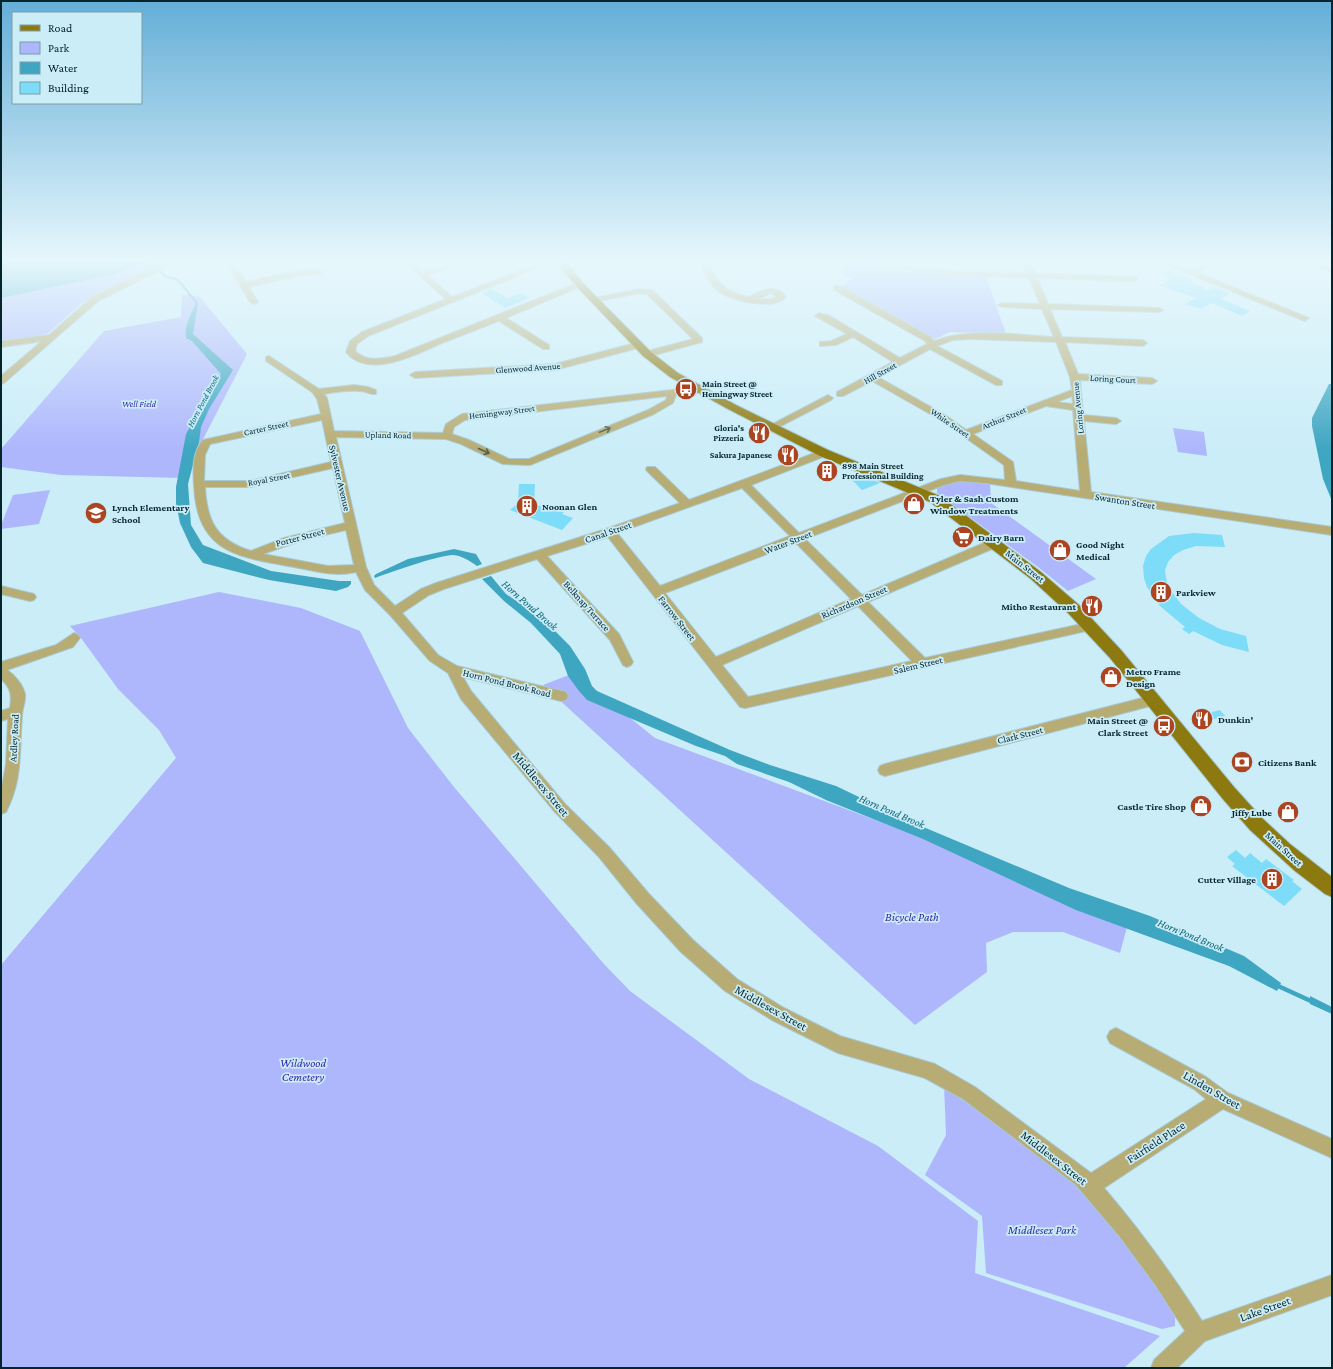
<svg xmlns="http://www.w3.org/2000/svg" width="1333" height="1369" viewBox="0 0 1333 1369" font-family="'Crimson Pro',serif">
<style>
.green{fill:#aeb7fc}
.water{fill:#3ea6c1}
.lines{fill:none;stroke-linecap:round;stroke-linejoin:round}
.stream-far1{stroke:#3ea6c1;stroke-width:2}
.stream{stroke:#3ea6c1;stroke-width:4.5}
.building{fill:#7ddcf8}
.minor-casing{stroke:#a7c9d3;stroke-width:2}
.major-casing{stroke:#a7c9d3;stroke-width:2}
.minor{fill:#b7ac74;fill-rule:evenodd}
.major{fill:#8c7a11;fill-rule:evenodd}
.oneway{stroke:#55624d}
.labels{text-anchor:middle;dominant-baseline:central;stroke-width:3.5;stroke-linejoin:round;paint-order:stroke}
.far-street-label{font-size:9px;fill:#05252d;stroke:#caedf8}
.far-poi-label{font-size:9px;font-weight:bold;fill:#05252d;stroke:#caedf8;text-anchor:start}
.far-water-label{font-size:9px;font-style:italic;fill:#0b6275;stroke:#caedf8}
.far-park-label{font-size:9px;font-style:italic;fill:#351fa6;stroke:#caedf8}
.street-label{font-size:10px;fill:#05252d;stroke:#caedf8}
.poi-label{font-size:10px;font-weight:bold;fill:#05252d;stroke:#caedf8;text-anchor:start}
.water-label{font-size:11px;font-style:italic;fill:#0b6275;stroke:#caedf8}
.near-street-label{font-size:12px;fill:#05252d;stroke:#caedf8}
.near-park-label{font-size:12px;font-style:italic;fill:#351fa6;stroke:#caedf8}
</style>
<rect width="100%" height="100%" fill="#caedf8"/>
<g class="green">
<polygon points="1,259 173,259 104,290 82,303 37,343 1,348"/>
<path d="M843 264C891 267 938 274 986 276L1006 334 950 332 935 339 841 287 852 279 844 276Z"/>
<polygon points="182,295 199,296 247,354 183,478 61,475 1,467 1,449 104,331 181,317"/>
<polygon points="1173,428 1204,432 1207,456 1178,452"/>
<polygon points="963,480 990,483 991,503 1096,579 1068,591 1038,567 937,493 937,488 939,486"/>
<polygon points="50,490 39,524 1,529 1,525 13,495"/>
<polygon points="219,592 301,608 360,631 408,728 454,787 603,963 630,991 749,1079 878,1146 978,1221 975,1273 1160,1336 1124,1368 1,1368 1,965 176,758 159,730 118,689 81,638 70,626"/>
<polygon points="574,673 655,738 988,862 1131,912 1120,953 1063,932 1013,932 986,943 987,972 915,1025 543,685"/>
<polygon points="944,1084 1056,1167 1091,1198 1175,1310 1175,1326 1162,1329 986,1273 982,1216 925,1175 946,1135"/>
</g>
<g class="water">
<polygon points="1,259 157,259 115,274 1,298"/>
<path d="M196 302 198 303 193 334 233 370 209 409 201 427 199 442 188 484 191 525 203 545 271 571 339 581H351V584L348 587 336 591 269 580 203 563 191 547 180 523 176 503V487L186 434 221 374 192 341 186 338C184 325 192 313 196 302Z"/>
<polygon points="1329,384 1332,384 1332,501 1323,479 1312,426 1312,418"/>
<path d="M454 549 476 554 482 564 477 566C470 561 461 555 452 555 433 557 394 571 375 578L374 576 376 574 408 559Z"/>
<polygon points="491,576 506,594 543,619 570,646 585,669 592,686 597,691 730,750 770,765 836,786 909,821 1069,888 1150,916 1244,956 1281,983 1277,991 1229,966 1076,910 923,839 826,800 789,782 737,764 725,756 696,746 587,700 579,691 568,676 560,654 531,623 504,601 482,579"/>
<polygon points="1310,996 1332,1007 1332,1014 1310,1004"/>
</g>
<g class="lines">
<g class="stream-far1">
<polyline points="146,263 151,267"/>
<polyline points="160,271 165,276 178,280 196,302 196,306"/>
</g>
<polyline class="stream" points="1276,985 1313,1002"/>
</g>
<g class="building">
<polygon points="1168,270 1194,280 1190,282 1208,290 1213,287 1230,293 1221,299 1250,311 1242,316 1211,303 1201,309 1185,304 1196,298 1159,285 1171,279 1160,274"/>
<polygon points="492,289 507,298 521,293 530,298 505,308 482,293"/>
<polygon points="827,465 833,471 824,474 817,468"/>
<polygon points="860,475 866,477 880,483 862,490 850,478"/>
<polygon points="519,484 535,484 534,504 543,507 545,505 564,512 562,514 573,518 562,530 510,510 518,503"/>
<polygon points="1194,533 1222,535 1225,547 1196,546 1183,550 1174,555 1168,562 1165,570 1166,578 1169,588 1181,604 1199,618 1220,629 1246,636 1249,652 1222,645 1193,631 1189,634 1182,629 1185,627 1160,606 1147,587 1144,578 1143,566 1146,556 1151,549 1169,536"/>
<polygon points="1220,710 1225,716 1210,720 1212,724 1198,727 1190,718"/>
<polygon points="1236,850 1245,858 1250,853 1262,863 1266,859 1294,880 1292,881 1302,889 1284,906 1232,866 1235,864 1227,857"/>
</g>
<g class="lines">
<g class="minor-casing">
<g id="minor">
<polygon points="176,259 187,259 162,269 98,301 4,383 1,384 1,376 42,341 1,347 1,341 49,335 92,297 156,265"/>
<path d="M224 259H232L246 282C260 279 314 264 323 272L319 274 296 276 249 287 258 302 254 304 250 302Z"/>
<path d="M401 259H409L423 271 464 259H475L474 261 427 275 452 297 550 259H560L368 336 357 344 355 351C366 362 381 359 395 356L577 283 584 285 506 318 549 345V349H543L499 321C480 328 461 336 442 343 417 354 368 380 346 352L350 341 362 332 446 299Z"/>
<path d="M697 259H705C718 281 721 291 748 297 762 291 775 282 786 297 774 311 729 301 717 290 708 282 703 269 697 259ZM771 293 777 297 771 299H758Z"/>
<path d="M779 259C836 254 894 266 950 271 976 273 1002 272 1027 273L1021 259H1029L1035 273 1137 277 1138 279 1134 281 1037 278 1048 304 1159 308 1163 310 1159 312 1050 309 1062 337 1143 340 1147 343 1143 346 1065 342 1078 374 1152 378 1157 381 1152 384 1080 380 1083 415 1116 418 1121 421 1116 424 1084 421 1091 492 1332 527V535L985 483 960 481 944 485 805 539 862 595 991 540H999L1001 543 999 546 868 602 925 658 1091 622 1095 623 1097 626 1095 629 745 708 740 707 608 537 547 556 619 634 633 662 631 665 627 667 623 665 610 640 537 559 444 589 429 595 402 613 438 655 457 666 566 692 568 696 566 700 561 701 463 677 471 691 565 804 609 847 649 894 693 940 737 979 784 1008 840 1036 935 1064 975 1087 1091 1173 1206 1099 1194 1089 1110 1043 1107 1037 1110 1031 1116 1028 1206 1077 1228 1093 1332 1139V1158L1223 1109 1104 1188C1140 1230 1172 1274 1202 1321L1332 1275V1295L1205 1341 1177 1368H1151L1154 1360 1185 1331 1156 1286 1120 1237 1076 1185 963 1099 925 1078 838 1053 772 1020 725 991 681 952 637 904 599 857 555 812 461 699 448 673 430 661 390 615 365 590 356 572C334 577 316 571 294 567 238 557 197 553 194 486 193 469 192 453 203 440L321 414 317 399 312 392 266 361V357L269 356 319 389 354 385 368 387 376 390V394C370 395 366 391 360 391 348 390 336 392 324 394L327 398 334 431 443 433 446 424 462 414 698 387 703 390 698 393 676 395 673 403 654 414 530 465 503 464 461 444 446 439 336 437 366 567 374 585 395 606 421 589 436 583 606 529 680 503 647 471 646 469 647 467H655L689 500 820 451H828L829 453 828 455 751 485 799 533 941 479 960 475 1005 480 1004 465 939 419 872 381 843 396H837V392L893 362 853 337 836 345 820 346V342L831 341 847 334 815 316 819 313 830 316 900 358 927 344 925 341 834 290V286H840L931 337 934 341C971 327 1015 335 1054 337L1042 309 1002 307 998 305 1002 303 1040 304 1029 278 951 275 887 267 783 261ZM971 339 1056 342 1070 377 1072 390 966 430 945 415 878 377 930 349 996 385H1002V381L937 346 953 340ZM667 396 666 400 648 410 529 459H509L469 440 452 434 454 427 465 420ZM1072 396 1073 404 1057 402ZM1046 406 1073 410 1080 491 1016 481 1013 462 973 434ZM322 420 331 462 250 481H204L205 455 210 444ZM333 468 345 523 284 538 251 551C216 540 207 521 205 487H250ZM742 488 790 536 660 586 617 533ZM346 530 354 565 328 566 263 554 303 540ZM796 543 851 599 716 657 665 593ZM858 606 912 661 748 697 722 665Z"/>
<polygon points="1153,259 1163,259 1192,270 1214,259 1223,259 1198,273 1309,318 1305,321 1302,320"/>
<polygon points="1299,259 1309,259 1332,267 1332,272"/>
<polygon points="639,289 652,290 702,338 702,342 647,357 644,356 644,352 693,339 647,294 639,293 595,302 591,300 595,298"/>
<polygon points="639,342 643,345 642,347 555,370 415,378 410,375 415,372 555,364"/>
<polygon points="828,395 833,398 831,400 775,429 772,430 767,427"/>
<polygon points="1,586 34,594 36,597 34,600 30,601 1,594"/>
<path d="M74 633 78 635 80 638 73 647 7 670C15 675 23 685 25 694 26 701 22 709 22 716 19 752 23 779 6 812L1 814V792L6 764 8 719 1 721V711L10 708C12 695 11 688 1 679V662L56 645Z"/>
<polygon points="1154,695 1159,696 1161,700 1159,704 1154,705 885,776 880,774 878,770 880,766 885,764"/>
</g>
</g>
<g class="major-casing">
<polygon id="major" points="553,259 563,259 583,283 651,352 678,373 736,405 828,450 940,496 1041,572 1079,605 1121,650 1234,787 1262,818 1290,844 1332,877 1332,897 1325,894 1295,871 1250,830 1222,798 1110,658 1068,613 1031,579 930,502 820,456 728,409 670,377 643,356 577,287"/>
</g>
<use href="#minor" class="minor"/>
<use href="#major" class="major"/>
</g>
<defs><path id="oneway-shaft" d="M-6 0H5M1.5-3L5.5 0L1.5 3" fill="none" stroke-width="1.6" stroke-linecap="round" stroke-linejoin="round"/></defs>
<g class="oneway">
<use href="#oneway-shaft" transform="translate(605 430) rotate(-22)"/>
<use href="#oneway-shaft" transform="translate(484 451) rotate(24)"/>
</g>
<linearGradient id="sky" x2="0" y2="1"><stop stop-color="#64aed8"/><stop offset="0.58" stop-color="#e7f7fc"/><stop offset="1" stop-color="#e7f7fc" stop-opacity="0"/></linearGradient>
<rect width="1333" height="450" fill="url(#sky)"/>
<defs>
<g id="bus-disc" transform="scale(1.15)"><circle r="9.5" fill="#ab4420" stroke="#caedf8"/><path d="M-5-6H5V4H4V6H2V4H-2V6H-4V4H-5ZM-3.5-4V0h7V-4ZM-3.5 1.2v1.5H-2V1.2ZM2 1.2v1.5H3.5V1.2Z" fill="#fff"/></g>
<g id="restaurant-disc" transform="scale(1.15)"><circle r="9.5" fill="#ab4420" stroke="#caedf8"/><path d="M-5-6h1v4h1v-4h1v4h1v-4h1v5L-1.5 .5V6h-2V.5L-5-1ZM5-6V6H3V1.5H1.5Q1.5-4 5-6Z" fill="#fff"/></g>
<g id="building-disc" transform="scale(1.15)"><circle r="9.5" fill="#ab4420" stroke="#caedf8"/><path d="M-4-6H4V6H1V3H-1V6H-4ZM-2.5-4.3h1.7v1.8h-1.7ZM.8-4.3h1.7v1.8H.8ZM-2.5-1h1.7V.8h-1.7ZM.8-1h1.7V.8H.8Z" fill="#fff"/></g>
<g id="shop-disc" transform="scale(1.15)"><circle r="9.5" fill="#ab4420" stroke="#caedf8"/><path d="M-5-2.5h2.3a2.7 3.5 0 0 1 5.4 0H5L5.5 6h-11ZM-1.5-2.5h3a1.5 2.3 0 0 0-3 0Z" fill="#fff"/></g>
<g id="school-disc" transform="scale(1.15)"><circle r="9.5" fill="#ab4420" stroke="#caedf8"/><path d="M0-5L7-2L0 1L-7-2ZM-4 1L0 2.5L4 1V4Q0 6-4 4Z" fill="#fff"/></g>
<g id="supermarket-disc" transform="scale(1.15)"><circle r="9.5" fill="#ab4420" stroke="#caedf8"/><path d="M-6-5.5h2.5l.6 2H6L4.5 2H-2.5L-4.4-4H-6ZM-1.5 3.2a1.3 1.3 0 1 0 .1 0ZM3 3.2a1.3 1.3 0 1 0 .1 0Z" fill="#fff"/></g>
<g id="bank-disc" transform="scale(1.15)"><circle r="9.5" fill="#ab4420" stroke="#caedf8"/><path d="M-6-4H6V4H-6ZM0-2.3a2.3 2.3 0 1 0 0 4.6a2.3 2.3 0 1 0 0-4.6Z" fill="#fff"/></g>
</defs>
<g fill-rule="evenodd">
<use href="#bus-disc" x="686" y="389"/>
<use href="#restaurant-disc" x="759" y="433"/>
<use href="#restaurant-disc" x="788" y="455"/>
<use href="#building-disc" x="827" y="471"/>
<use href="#shop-disc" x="914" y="504"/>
<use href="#building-disc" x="527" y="506"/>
<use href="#school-disc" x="96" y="513"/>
<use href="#supermarket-disc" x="963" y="537"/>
<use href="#shop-disc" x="1060" y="550"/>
<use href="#building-disc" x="1161" y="592"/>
<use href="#restaurant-disc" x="1092" y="606"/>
<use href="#shop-disc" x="1111" y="677"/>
<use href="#restaurant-disc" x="1202" y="719"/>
<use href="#bus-disc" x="1164" y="726"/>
<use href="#bank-disc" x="1242" y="762"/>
<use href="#shop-disc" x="1201" y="806"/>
<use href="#shop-disc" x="1288" y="812"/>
<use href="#building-disc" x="1272" y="879"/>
</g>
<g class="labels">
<g class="far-street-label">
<text transform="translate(528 368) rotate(-4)">Glenwood Avenue</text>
<text transform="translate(880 373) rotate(-29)">Hill Street</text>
<text transform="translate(1113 379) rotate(3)">Loring Court</text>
<text transform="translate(1078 408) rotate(-96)">Loring Avenue</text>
<text transform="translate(502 412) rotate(-7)">Hemingway Street</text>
<text transform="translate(1004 418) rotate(-22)">Arthur Street</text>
<text transform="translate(950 423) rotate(34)">White Street</text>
<text transform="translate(266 428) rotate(-12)">Carter Street</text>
<text transform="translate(388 435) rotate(1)">Upland Road</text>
<text transform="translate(269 479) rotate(-11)">Royal Street</text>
</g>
<g class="far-poi-label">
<text x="702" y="384">Main Street @<tspan x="702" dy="10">Hemingway Street</tspan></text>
<text x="744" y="428" text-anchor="end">Gloria's<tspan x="744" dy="10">Pizzeria</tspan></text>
<text x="772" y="455" text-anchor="end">Sakura Japanese</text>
<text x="842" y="466">898 Main Street<tspan x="842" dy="10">Professional Building</tspan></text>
</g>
<g class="far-water-label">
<text transform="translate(203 401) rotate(-62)">Horn Pond Brook</text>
</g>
<g class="far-park-label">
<text x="139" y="404">Well Field</text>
</g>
<g class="street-label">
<text transform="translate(340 478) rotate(77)">Sylvester Avenue</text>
<text transform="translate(1125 501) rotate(9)">Swanton Street</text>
<text transform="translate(608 532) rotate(-19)">Canal Street</text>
<text transform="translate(300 537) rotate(-15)">Porter Street</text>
<text transform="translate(788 542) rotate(-21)">Water Street</text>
<text transform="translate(1025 566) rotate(38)">Main Street</text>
<text transform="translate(854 602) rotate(-23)">Richardson Street</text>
<text transform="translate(587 606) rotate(48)">Belknap Terrace</text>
<text transform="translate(677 618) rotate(52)">Farrow Street</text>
<text transform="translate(918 665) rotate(-13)">Salem Street</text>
<text transform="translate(507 683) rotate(14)">Horn Pond Brook Road</text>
<text transform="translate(1020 735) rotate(-14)">Clark Street</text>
<text transform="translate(14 738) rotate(-87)">Ardley Road</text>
<text transform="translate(1284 849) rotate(42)">Main Street</text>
</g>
<g class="poi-label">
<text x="930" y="498">Tyler &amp; Sash Custom<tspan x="930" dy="12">Window Treatments</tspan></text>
<text x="542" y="506">Noonan Glen</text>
<text x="112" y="507">Lynch Elementary<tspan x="112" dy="12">School</tspan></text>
<text x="978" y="537">Dairy Barn</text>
<text x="1076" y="544">Good Night<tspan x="1076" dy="12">Medical</tspan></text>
<text x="1176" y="592">Parkview</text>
<text x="1076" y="606" text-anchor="end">Mitho Restaurant</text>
<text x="1126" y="671">Metro Frame<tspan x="1126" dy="12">Design</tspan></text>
<text x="1218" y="719">Dunkin'</text>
<text x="1148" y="720" text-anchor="end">Main Street @<tspan x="1148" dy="12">Clark Street</tspan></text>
<text x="1258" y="762">Citizens Bank</text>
<text x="1186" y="806" text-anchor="end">Castle Tire Shop</text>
<text x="1272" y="812" text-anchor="end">Jiffy Lube</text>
<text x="1256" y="879" text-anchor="end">Cutter Village</text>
</g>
<g class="water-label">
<text transform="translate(530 605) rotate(41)">Horn Pond Brook</text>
<text transform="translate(892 811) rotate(23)">Horn Pond Brook</text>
<text transform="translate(1191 935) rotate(22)">Horn Pond Brook</text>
</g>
<g class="near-street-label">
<text transform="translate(541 784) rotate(50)">Middlesex Street</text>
<text transform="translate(771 1008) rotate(29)">Middlesex Street</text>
<text transform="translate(1212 1090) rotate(30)">Linden Street</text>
<text transform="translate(1156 1142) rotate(-33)">Fairfield Place</text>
<text transform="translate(1054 1158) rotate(38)">Middlesex Street</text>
<text transform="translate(1265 1309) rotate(-20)">Lake Street</text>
</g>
<g class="near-park-label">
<text x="912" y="917">Bicycle Path</text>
<text x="303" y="1063">Wildwood<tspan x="303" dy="14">Cemetery</tspan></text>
<text x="1042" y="1230">Middlesex Park</text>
</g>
</g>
<rect width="1333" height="1369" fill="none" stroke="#05252d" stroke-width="4"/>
<rect x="12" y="12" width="130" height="92" fill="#caedf8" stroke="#7b9da7"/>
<rect x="20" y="25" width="20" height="6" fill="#8c7a11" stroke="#7b9da7"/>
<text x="48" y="32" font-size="12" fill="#05252d">Road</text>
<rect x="20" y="42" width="20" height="12" fill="#aeb7fc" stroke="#7b9da7"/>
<text x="48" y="52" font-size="12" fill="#05252d">Park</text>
<rect x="20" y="62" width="20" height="12" fill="#3ea6c1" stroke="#7b9da7"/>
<text x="48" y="72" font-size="12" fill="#05252d">Water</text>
<rect x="20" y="82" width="20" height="12" fill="#7ddcf8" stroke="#7b9da7"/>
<text x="48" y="92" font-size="12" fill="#05252d">Building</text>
</svg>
